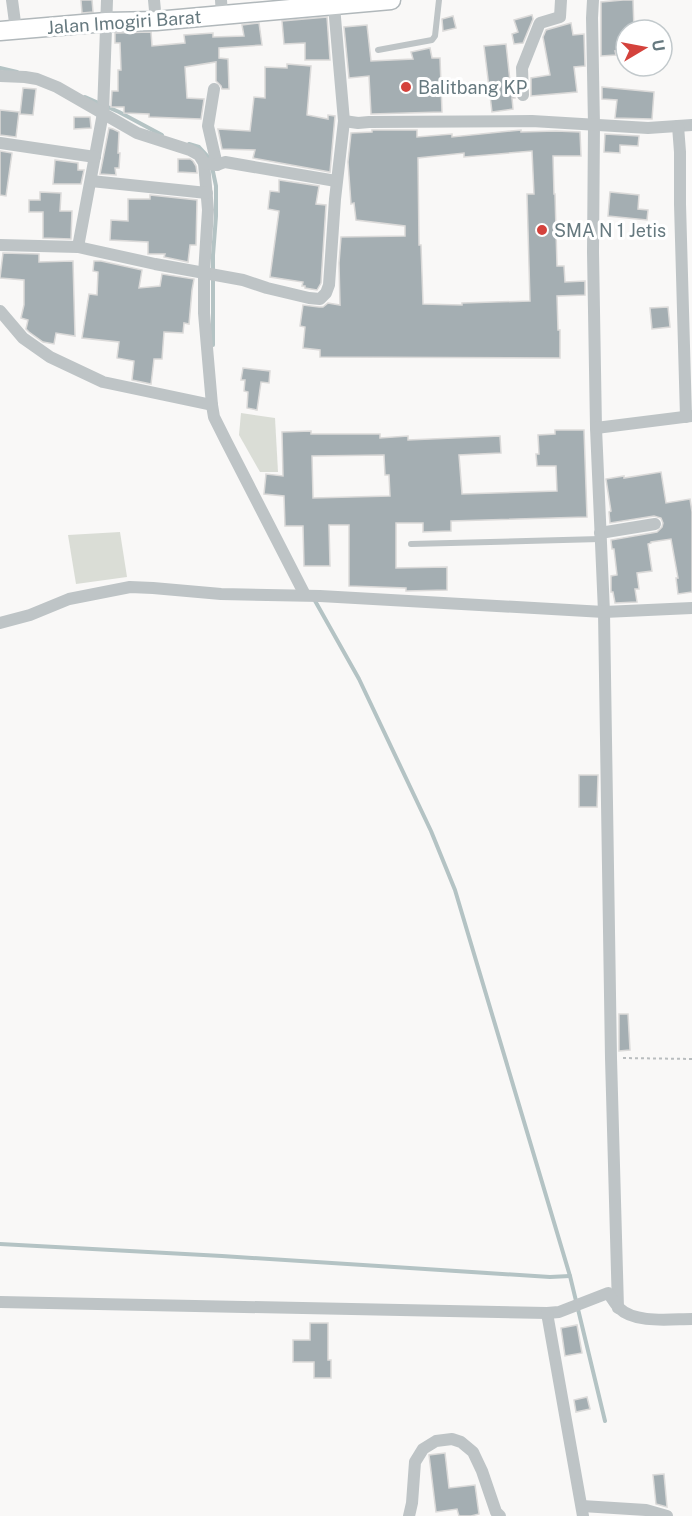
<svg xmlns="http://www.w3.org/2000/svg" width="692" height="1516" viewBox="0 0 692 1516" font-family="'Public Sans',sans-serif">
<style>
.green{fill:#daddd6}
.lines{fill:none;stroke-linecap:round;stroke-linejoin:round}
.stream{stroke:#b4c3c4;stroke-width:4}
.building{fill:#a4aeb2;stroke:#dbdad9;stroke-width:1.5;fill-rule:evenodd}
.secondary-casing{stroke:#b1b8bb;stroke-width:21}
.path{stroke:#b9bdbf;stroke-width:2;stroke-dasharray:3 3;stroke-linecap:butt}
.lane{stroke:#bec4c6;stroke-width:6}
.street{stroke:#bec4c6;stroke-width:12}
.secondary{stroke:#fff;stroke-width:18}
.poi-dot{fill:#d4423c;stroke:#fff;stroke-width:2}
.labels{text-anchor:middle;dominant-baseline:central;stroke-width:6;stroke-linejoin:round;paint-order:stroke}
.street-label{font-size:18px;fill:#66797f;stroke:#fff}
.poi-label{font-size:18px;fill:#66797f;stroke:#fff;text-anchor:start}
</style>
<rect width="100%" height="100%" fill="#f9f8f7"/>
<g class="green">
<polygon points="241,413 275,418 278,472 260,472 239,435"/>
<polygon points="120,532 127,577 76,584 68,535"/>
</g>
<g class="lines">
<g class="stream">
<polyline points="0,68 17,72"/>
<polyline points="85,97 119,112 162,135"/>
<polyline points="189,144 199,147 211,160"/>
<polyline points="212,167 216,186 216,216 213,255 213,345"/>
<polyline points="314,599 359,679 431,831 455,890 570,1276 605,1421"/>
<polyline points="0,1244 222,1256 550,1277 570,1276"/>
</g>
</g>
<g class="building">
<polygon points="81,0 92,0 93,12 82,13"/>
<polygon points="623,0 633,0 634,30 626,30 626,50 615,51 616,55 601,56 601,2"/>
<polygon points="532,15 533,19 523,43 514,44 512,34 518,32 514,20"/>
<polygon points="453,16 456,28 443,31 442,19"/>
<polygon points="327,17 330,60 305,60 305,43 284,44 282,21"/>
<polygon points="259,23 262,45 219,48 219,58 228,59 229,89 222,89 221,86 216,81 216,62 185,67 187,98 204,99 201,119 149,117 149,114 124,113 124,107 111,107 112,91 118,91 118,70 121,70 120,43 115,43 115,33 151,32 152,46 185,43 184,35 213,33 213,37 244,36 242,25"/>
<polygon points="571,23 573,35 584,34 585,66 574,67 577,92 531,96 531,78 550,75 543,37 546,30"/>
<polygon points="367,25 371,61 413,59 411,52 430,48 432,58 440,58 442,112 371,114 369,76 349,78 344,27"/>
<polygon points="506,44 510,81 514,80 515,98 512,98 513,109 492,112 484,46"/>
<polygon points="287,64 311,66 307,115 328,119 328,115 335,116 330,172 253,158 255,150 222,149 218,129 250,131 254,97 265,98 265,67 287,68"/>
<polygon points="602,87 654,92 652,119 615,118 617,100 602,99"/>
<polygon points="23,88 36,89 33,115 20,114"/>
<polygon points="0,110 19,112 16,137 0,135"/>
<polygon points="74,117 90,117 91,128 74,129"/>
<polygon points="109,128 113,129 119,132 118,153 120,153 119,168 115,168 116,175 100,174"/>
<path d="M372 130H417V137L452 134V137L521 130V132L556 131 580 132 581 156H553L554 194H555L557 266H564L565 282 585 281V295L557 296 558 330H560V358L320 357V350L303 348 305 327 300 326 303 305 319 307H323L328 303 340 305 339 263 341 237 405 236V226L356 220 354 203 351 204 348 162 351 133 372 132ZM532 151 534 194H527L530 301 462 303V305L423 304 421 245H419L418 158 464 153V157Z"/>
<polygon points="605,134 639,136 638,146 620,145 620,153 604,152"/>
<polygon points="0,151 12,153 6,196 0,195"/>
<polygon points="178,159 190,159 193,161 196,166 197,173 178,172"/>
<polygon points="55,160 78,163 78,170 84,170 81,184 53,184"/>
<polygon points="279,180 319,186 316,204 326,205 321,283 317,290 305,288 305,286 302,286 303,282 270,277 279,211 268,209 270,191 279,192"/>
<polygon points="40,192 61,193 60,211 72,211 71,239 43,238 43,212 29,212 29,200 40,200"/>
<polygon points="610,192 639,195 638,209 648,210 647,220 608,216"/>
<polygon points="150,195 197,200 196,245 190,245 188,262 164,257 165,254 148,254 148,242 110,240 111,220 128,221 128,199 150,199"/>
<polygon points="3,253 39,254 39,262 73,261 75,336 56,333 54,344 43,342 29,332 26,329 28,320 21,318 24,305 24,280 0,278"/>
<polygon points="94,261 101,261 142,270 139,288 160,286 162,274 194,279 192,290 189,324 184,323 183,333 164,332 162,359 154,359 151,384 132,380 134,361 117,358 119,342 82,338 89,294 97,295 98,272 93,271"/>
<polygon points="668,307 670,327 652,329 650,308"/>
<polygon points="243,368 270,371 269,383 261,382 257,410 247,408 248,392 244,391 245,380 241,380"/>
<path d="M555 430H584L587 517 451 521V531L423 532V523H396V568L447 567V590L406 591V588L349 586V525H329L330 566H304L303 526H285L284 496 264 494 266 474 283 476 282 432 311 431V434H380V438L408 436V440L500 436 501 453 459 455 462 494 557 491 556 466H537L536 454H539L538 435 555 434ZM384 455 385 475H389L390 496 313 498 312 456Z"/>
<polygon points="661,472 666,503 690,499 692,512 692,592 678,594 676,578 678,578 671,539 651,542 651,543 648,544 652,571 637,573 639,589 635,589 637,602 615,603 613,592 611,592 611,576 617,575 614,549 612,549 611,540 657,532 662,527 663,523 661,518 654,516 610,523 609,512 611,511 606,479 624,476 624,478"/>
<polygon points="579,775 598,775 597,807 579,807"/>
<polygon points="619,1014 628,1014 630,1050 619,1051"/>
<polygon points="310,1323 328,1323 328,1360 331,1360 331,1378 314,1378 314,1362 293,1362 293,1340 310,1340"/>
<polygon points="577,1325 582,1353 565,1356 561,1328"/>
<polygon points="587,1397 590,1409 576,1412 574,1400"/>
<polygon points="445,1453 449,1488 475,1485 479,1514 471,1516 459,1516 457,1509 436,1512 429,1455"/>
<polygon points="664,1474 667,1507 656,1504 653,1475"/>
</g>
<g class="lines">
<g class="secondary-casing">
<polyline id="secondary" points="0,31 106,22 156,21 391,0"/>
</g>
<polyline class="path" points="623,1058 692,1059"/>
<g class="lane">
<polyline points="378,50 432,40 435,36 439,0"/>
<polyline points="411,544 600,539"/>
</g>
<g class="street">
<polyline points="12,0 16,30"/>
<polyline points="107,0 103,113 78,247 155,264 243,280 267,288 309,298 320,299 326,293 329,285 335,199 344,121 334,6"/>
<polyline points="154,0 156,21"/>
<polyline points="221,0 222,15"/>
<polyline points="593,0 592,18 594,125 593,252 596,428 604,612 611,1058 618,1308"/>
<polyline points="0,76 25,77 37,79 57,87 137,133 190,150 199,155 204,163 208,210 204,274 204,313 212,405 214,417 226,441 305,595"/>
<polyline points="214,89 208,126 217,165"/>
<polyline points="523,95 522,68 539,25 540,23 560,17 561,0"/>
<polyline points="344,121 358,123 369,122 532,121 648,128 692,125"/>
<polyline points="678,126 680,152 680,204 686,417"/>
<polyline points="0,143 95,157"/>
<polyline points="204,163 217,165 225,162 336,181"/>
<polyline points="91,181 207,193"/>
<polyline points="0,245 78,247"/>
<polyline points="0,311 23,338 50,357 103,382 212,405"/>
<polyline points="596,428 692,416"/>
<polyline points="600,533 655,524"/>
<polyline points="0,623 30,615 69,599 130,587 153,588 221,594 320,596 604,612 692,608"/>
<path d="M0 1302 547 1313 559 1312 608 1293C612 1298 615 1304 619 1308 635 1324 671 1319 692 1319"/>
<polyline points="547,1313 583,1516"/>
<polyline points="582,1506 646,1510 667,1516"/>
<polyline points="409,1516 412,1503 415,1462 423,1449 436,1441 452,1439 461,1442 473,1452 482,1471 496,1512 500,1516"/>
</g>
<use href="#secondary" class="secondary"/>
</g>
<g class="poi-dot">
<circle cx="406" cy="87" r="6"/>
<circle cx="542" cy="230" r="6"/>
</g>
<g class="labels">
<g class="street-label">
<text transform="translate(124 22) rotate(-4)">Jalan Imogiri Barat</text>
</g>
<g class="poi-label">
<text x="418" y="87">Balitbang KP</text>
<text x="554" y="230">SMA N 1 Jetis</text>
</g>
</g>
<g transform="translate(644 48) rotate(80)"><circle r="28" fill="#ffffff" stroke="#c2c9cc" stroke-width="1.5"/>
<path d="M0-4.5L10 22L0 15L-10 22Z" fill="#d4423c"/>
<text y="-9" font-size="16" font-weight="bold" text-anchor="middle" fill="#66797f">U</text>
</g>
</svg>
